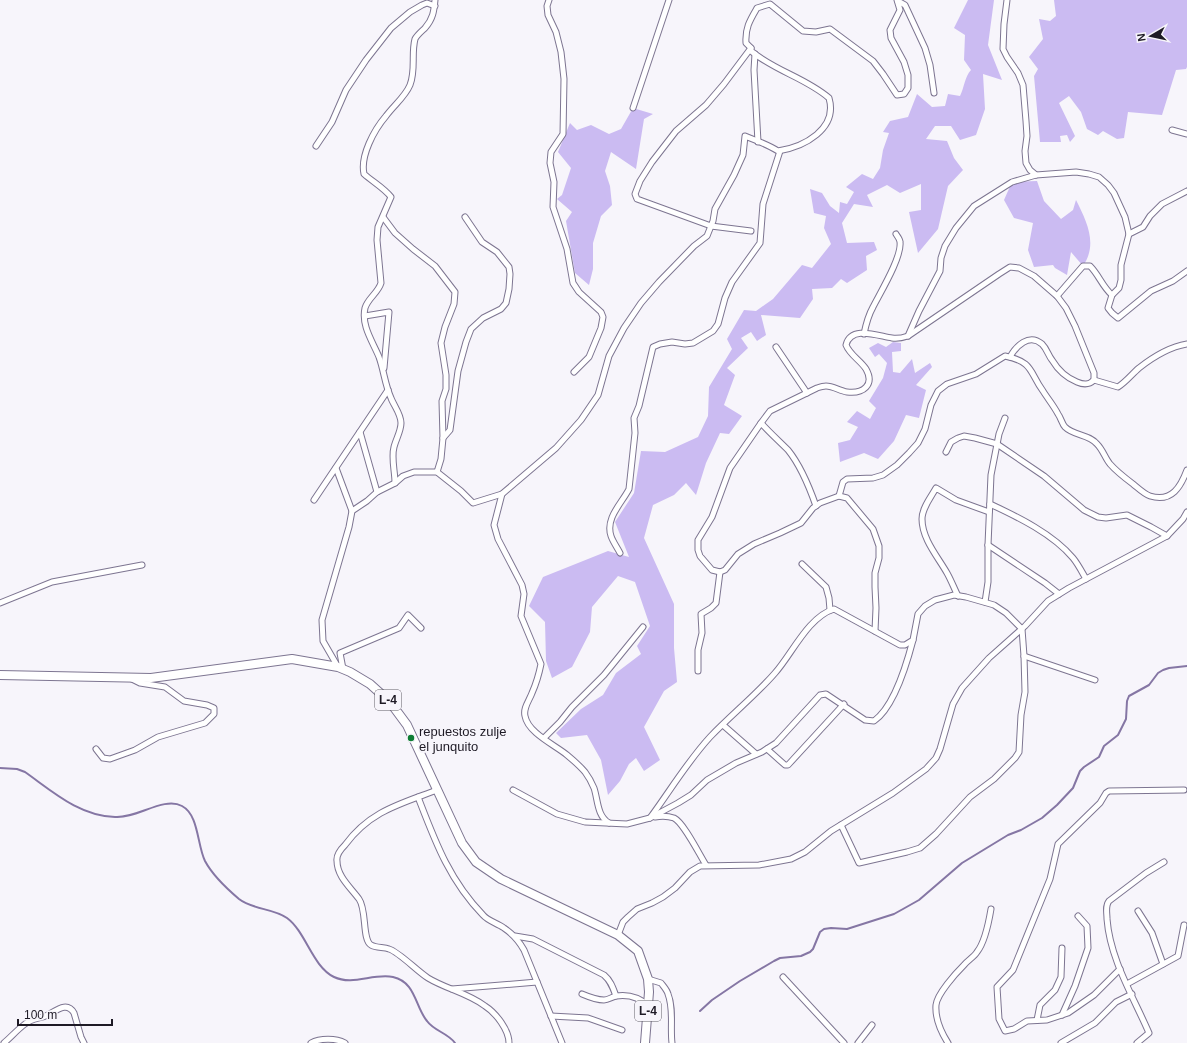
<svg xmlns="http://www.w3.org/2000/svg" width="1187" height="1043" viewBox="0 0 1187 1043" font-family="Helvetica,sans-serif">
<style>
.green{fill:#cbbbf2}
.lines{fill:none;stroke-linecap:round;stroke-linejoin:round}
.stream{stroke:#8576a4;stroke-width:2}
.minor-casing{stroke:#7d7591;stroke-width:7}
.primary-casing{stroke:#7d7591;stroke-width:10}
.minor{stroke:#fff;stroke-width:5}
.primary{stroke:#fff;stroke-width:8}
.poi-dot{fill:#0e7e34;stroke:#f7f5fb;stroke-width:1.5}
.labels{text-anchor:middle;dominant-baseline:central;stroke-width:4;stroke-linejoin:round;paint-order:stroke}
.shield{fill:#f7f5fb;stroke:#5f5c65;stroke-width:1}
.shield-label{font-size:12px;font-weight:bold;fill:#1e1a25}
.poi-label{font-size:13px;fill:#1e1a25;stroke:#f7f5fb;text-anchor:start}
</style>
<rect width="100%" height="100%" fill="#f7f5fb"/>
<g class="green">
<path d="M968 0H994L988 45 1002 80 983 74 985 109 976 135 960 140 951 126H935L926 139 947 141 954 158 963 170 948 186 938 229 918 253 909 212 921 210V184L900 193 887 185 867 195 873 207 854 204 842 223 847 243 874 242 877 250 866 256 867 270 847 283 841 279 832 288 812 289 813 299 800 318 761 315 766 335 757 341 751 332 741 338 748 348 727 368 735 375 724 405 742 416 729 434 720 433 706 463 696 495 686 483 674 495 653 505 644 538 674 604V648L677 682 664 691 644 727 660 760 644 771 636 758 629 764 620 781 608 795 601 760 587 735 561 738 556 733 581 709 603 695 616 673 641 654 637 646 650 626 635 582 618 576 592 607 590 632 572 667 552 678 546 661 545 622 529 606 543 577 608 551 629 557 615 522 634 493 641 451 665 452 698 437 708 416 709 387 732 349 727 339 744 310 756 311 773 299 802 265 812 268 831 244 824 228 826 216 814 213 810 189 822 193 830 206 839 213 840 202 847 204 854 192 846 187 862 174 873 179 880 168 883 150 889 133 883 132 890 121 908 117 917 94 932 107 945 106 948 94 960 96C964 88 965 76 971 70L964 60 965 35 954 28Z"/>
<polygon points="1054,0 1187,0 1187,67 1186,69 1176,70 1162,115 1128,112 1124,138 1117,139 1103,131 1098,135 1087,129 1081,112 1069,96 1059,103 1075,136 1070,142 1067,135 1060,136 1061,142 1040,142 1034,76 1038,69 1029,57 1043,39 1039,19 1050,21 1056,16"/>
<polygon points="633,108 653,114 644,119 636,169 611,152 605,171 610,186 612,205 601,216 593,243 593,269 589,285 575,273 566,221 572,212 557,199 562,195 571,168 558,152 570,123 577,130 591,125 609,134 621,129"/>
<path d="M1037 181 1044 201 1061 219 1073 210 1076 200C1087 222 1098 244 1083 266L1071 252 1067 275 1055 268 1053 265 1034 267 1028 250 1033 223 1014 218 1004 200 1012 182Z"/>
<polygon points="893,342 901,343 901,351 892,352 893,372 900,373 912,359 915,373 930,363 932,367 916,385 926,390 919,418 906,415 894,441 878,459 864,453 840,462 838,443 850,440 858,427 847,422 857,411 870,419 876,408 869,401 883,378 887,363 879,354 875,357 869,348 878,343 886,347"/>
</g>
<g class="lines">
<g class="stream">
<path d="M0 768 17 769 25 772C52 791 79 816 115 817 136 819 164 796 182 806 199 815 197 845 205 861 213 876 226 888 239 899 253 910 273 908 287 918 306 932 312 966 334 977 353 986 373 973 393 977 416 982 415 1007 427 1021 434 1031 448 1033 455 1043"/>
<polyline points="700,1011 712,1000 740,981 774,961 780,958 801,956 810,952 813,949 820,932 824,929 831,928 847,929 894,914 903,909 919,900 962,863 1008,835 1021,830 1042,818 1057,805 1073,788 1080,771 1084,767 1099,757 1104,746 1118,735 1126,719 1127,701 1129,696 1149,685 1158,673 1163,670 1169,668 1187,666"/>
</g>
<g class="minor-casing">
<g id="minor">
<polyline points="549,0 547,6 548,15 556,32 561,52 564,79 563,134 551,152 550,163 554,182 553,207 567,249 573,283 579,292 601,312 603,317 601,328 589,357 574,372"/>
<polyline points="1007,0 1004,24 1003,49 1007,57 1018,73 1023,85 1026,121 1027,136 1025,151 1026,163 1030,170 1036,175"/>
<polyline points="898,1 905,5 925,48 930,65 934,93"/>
<polyline points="751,48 724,84 706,105 676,131 652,162 640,181 635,194 637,199 711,226 751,231"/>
<polyline points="755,54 754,70 758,142"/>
<polyline points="633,108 669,0"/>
<polyline points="1172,130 1187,134"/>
<polyline points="316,146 332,122 346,90 366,60 391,28 410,12 422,5 427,3 435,6"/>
<polyline points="383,217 395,233 413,249 435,266 455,292 454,304 445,327 441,343 446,375 446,389 442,401 443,438 441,459 437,472"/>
<polyline points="1129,234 1143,227 1150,216 1162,204 1187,191"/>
<path d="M1057 296 1083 266H1090C1099 275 1102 286 1112 295"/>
<polyline points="365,316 389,312 384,368"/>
<path d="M864 334C866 324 868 316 873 307 880 293 902 257 900 242 900 239 897 236 896 234"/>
<polyline points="908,336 919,311 940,271 941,258 945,246 956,228 974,206 1012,182 1036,175 1076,172 1089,174 1099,177 1108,185 1114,193 1125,217 1129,234 1121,265 1121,280 1119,288 1112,295 1108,308 1112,313 1118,318 1151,291 1173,281 1187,271"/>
<polyline points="776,347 807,393"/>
<path d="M1010 357C1016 346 1029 333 1042 344 1047 349 1048 355 1052 360 1058 370 1067 378 1077 382 1084 385 1089 385 1094 380"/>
<path d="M1094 380 1118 387C1126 382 1132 374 1139 368 1153 357 1169 347 1187 344"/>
<path d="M761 423C769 432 779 441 788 450 801 466 809 486 816 506"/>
<polyline points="360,432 377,492"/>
<polyline points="443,438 450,430 458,371 466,342 471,329 483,318 501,309 506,303 509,289 510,274 509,267 497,252 482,242 465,217"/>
<polyline points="946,452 951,442 958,438 964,436 975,438 997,444 1044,476 1084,510 1098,517 1106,518 1127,515 1151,527 1167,536"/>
<polyline points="336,468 352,511"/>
<path d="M395 483C395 471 391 458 394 447 396 439 401 431 401 423 401 414 394 406 391 398 385 385 384 371 379 357 373 342 361 326 365 308 368 298 378 293 381 283L377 240 378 227 391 197C384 188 373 182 364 174 360 156 374 130 386 116 394 105 405 97 410 85 416 70 411 54 415 39 417 35 422 31 425 28 433 19 434 11 435 0"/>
<path d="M502 494 494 525 498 539 522 585 524 594 521 616 541 664C539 674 536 684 532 693 529 701 523 708 525 716 528 733 555 745 567 755 573 760 580 766 585 772 588 776 592 783 594 788 598 800 597 816 609 823"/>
<path d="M839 496 843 482 847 479 873 478 883 475 897 465 909 453 918 443 925 429 931 405 938 391 947 384 976 374 1005 356C1034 362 1029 372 1043 391 1048 399 1054 406 1058 414 1061 418 1062 424 1065 427 1074 436 1089 434 1097 444 1103 450 1105 458 1110 464 1117 472 1125 478 1133 484 1138 488 1144 494 1150 496 1172 503 1181 486 1187 470"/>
<polyline points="314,500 388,390"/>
<path d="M990 504C1018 517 1053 534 1073 558 1078 564 1082 572 1086 579"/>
<polyline points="988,545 1045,583 1059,594"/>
<path d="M620 553C617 547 613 542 611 536 605 518 622 503 629 489L635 433 634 418 639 406 653 347 660 344 672 342 685 344 693 343 713 331 718 324 725 298 732 282 760 243 763 204 780 151"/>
<polyline points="802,564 826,587 829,598 830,610"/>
<path d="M958 596C954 588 951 580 947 573 938 557 922 539 922 519 922 508 931 497 936 488L956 500 989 512"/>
<polyline points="985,602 988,582 988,545 991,475 999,434 1005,418"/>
<polyline points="0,603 52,582 142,565"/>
<path d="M875 631 876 608 875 587V573L879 558V546L873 529 847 498 839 496 820 503 813 508 801 523 780 533 754 544 738 554 725 570 720 572 712 570 700 556 698 550V540L712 517 730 468 761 423 770 411 817 388C820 387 823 386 826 386 833 386 840 391 847 392 863 394 875 385 866 369 860 360 850 355 846 345 851 325 878 336 892 338 897 339 902 338 908 336L999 274 1010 267 1019 268 1034 276 1057 296 1066 308 1075 326 1094 373V380"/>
<polyline points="1024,656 1095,680"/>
<path d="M338 667 323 641 322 620 349 527 352 511 367 501 377 492 395 483 403 476 414 472H437L461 491 473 503 502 494 556 448 581 420 598 395 609 356 624 328 641 303 659 282 694 246 707 236 713 221 715 209 734 175 743 155 745 136C757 141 767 144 778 151 804 147 838 129 829 98 806 78 775 71 751 51V48L746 43C745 28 750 20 757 8L770 4 803 31 816 32 830 29 873 61 883 74 897 95 904 94 908 88V75L904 62 891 38 890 30 900 10 897 0"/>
<polyline points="343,669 340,653 399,628 408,615 421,628"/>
<polyline points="698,671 698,650 702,633 701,614 711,608 716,603 720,572"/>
<polyline points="723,725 756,754"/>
<polyline points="544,738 560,722 572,707 604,675 643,627"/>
<polyline points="96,749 103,758 110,759 135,750 158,737 205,723 214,714 214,708 207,705 184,701 165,687 140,683 132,679"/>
<polyline points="767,749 785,765 788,765 844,704"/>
<path d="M437 790C400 804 370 811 345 845 341 849 336 855 337 861 337 876 350 887 359 899 367 910 362 940 371 945 376 948 384 947 389 949 399 952 417 971 428 978 446 989 468 993 485 1006 496 1013 509 1030 509 1043"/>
<path d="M513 790 557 814 585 822 627 824 650 818 678 803 691 795 707 780 736 763 762 752 776 743 820 695 826 694 865 720 874 721C894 707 907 663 913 640"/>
<path d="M418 797C435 841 449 880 483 915 488 921 497 923 504 928 513 934 519 941 524 950L562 1043"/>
<path d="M655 817C661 816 668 816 674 818 684 823 699 854 706 865"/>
<path d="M650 818C670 791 687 762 710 737 731 715 756 695 775 673 792 654 808 617 834 609L900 645H905L913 640 918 614 925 606 935 600 954 595 966 597 994 605 1006 613 1022 629 1024 656 1025 692 1021 715 1019 752 1015 758 994 779 970 797 936 834 920 848 907 852 859 863 841 825"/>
<polyline points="1138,911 1152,933 1163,964"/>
<polyline points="618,935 623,922 628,917 637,909 652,903 663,897 675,888 690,872 700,866 759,865 791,859 805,852 831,831 893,793 926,769 936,758 940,749 953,704 962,688 989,658 1025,626 1048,601 1069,588 1167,536 1183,519 1187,512"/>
<path d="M515 936 533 939 604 975C611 981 613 988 616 996"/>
<polyline points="1120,969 1094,995 1068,1013 1047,1020 1027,1021 1014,1029 1005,1031 999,1019 997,987 1013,970 1050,879 1058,844 1100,803 1106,793 1109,791 1184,790"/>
<polyline points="783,977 844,1043"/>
<path d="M648 979 661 983C664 987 667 990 668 994 674 1009 670 1027 672 1043"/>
<polyline points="1127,984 1178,956 1184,925"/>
<polyline points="452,989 537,982"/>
<path d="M582 994C589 997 596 1000 604 1000 608 1000 612 997 616 996 629 994 639 997 649 1006"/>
<polyline points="1062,1015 1075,986 1088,948 1087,926 1078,916"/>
<polyline points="551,1016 588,1018 622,1030"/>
<polyline points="1037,1020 1040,1005 1055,990 1061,977 1062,948"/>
<path d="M4 1043C11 1037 18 1029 25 1024 31 1019 36 1019 43 1017 53 1014 66 999 74 1013L81 1037 84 1043"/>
<path d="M311 1043C320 1038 336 1038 345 1043"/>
<polyline points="858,1043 872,1025"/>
<path d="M948 1043C941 1032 935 1018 936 1005 937 994 956 973 964 965 968 960 974 957 977 952 985 942 989 921 991 909"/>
<polyline points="1061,1043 1095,1023 1116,1002 1132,994"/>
<path d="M1137 1043 1149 1033C1133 996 1110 959 1107 919 1107 912 1105 906 1109 901L1146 873 1164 862"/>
</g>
</g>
<g class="primary-casing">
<polyline id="primary" points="0,675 151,678 292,659 338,667 350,672 370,684 390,702 407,725 462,843 476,862 501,879 618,935 638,951 648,979 649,992 645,1043"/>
</g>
<use href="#minor" class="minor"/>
<use href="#primary" class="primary"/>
</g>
<circle class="poi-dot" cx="411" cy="738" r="4"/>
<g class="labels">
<g class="shield">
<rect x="375" y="690" width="26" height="20" rx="3"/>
<rect x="635" y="1001" width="26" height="20" rx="3"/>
</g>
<g class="shield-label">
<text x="388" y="700">L-4</text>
<text x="648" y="1011">L-4</text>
</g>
<g class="poi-label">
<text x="419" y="731">repuestos zulje<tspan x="419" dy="15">el junquito</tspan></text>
</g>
</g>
<g transform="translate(1151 36) rotate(261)" stroke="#f7f5fb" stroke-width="3" paint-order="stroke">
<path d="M0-3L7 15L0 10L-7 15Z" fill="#1e1a25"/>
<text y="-6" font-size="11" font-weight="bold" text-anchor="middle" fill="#1e1a25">N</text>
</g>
<path d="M18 1019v6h94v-6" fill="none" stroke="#1e1a25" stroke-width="2"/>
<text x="24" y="1019" font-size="12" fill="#1e1a25" stroke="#f7f5fb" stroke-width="3" paint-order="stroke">100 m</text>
</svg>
